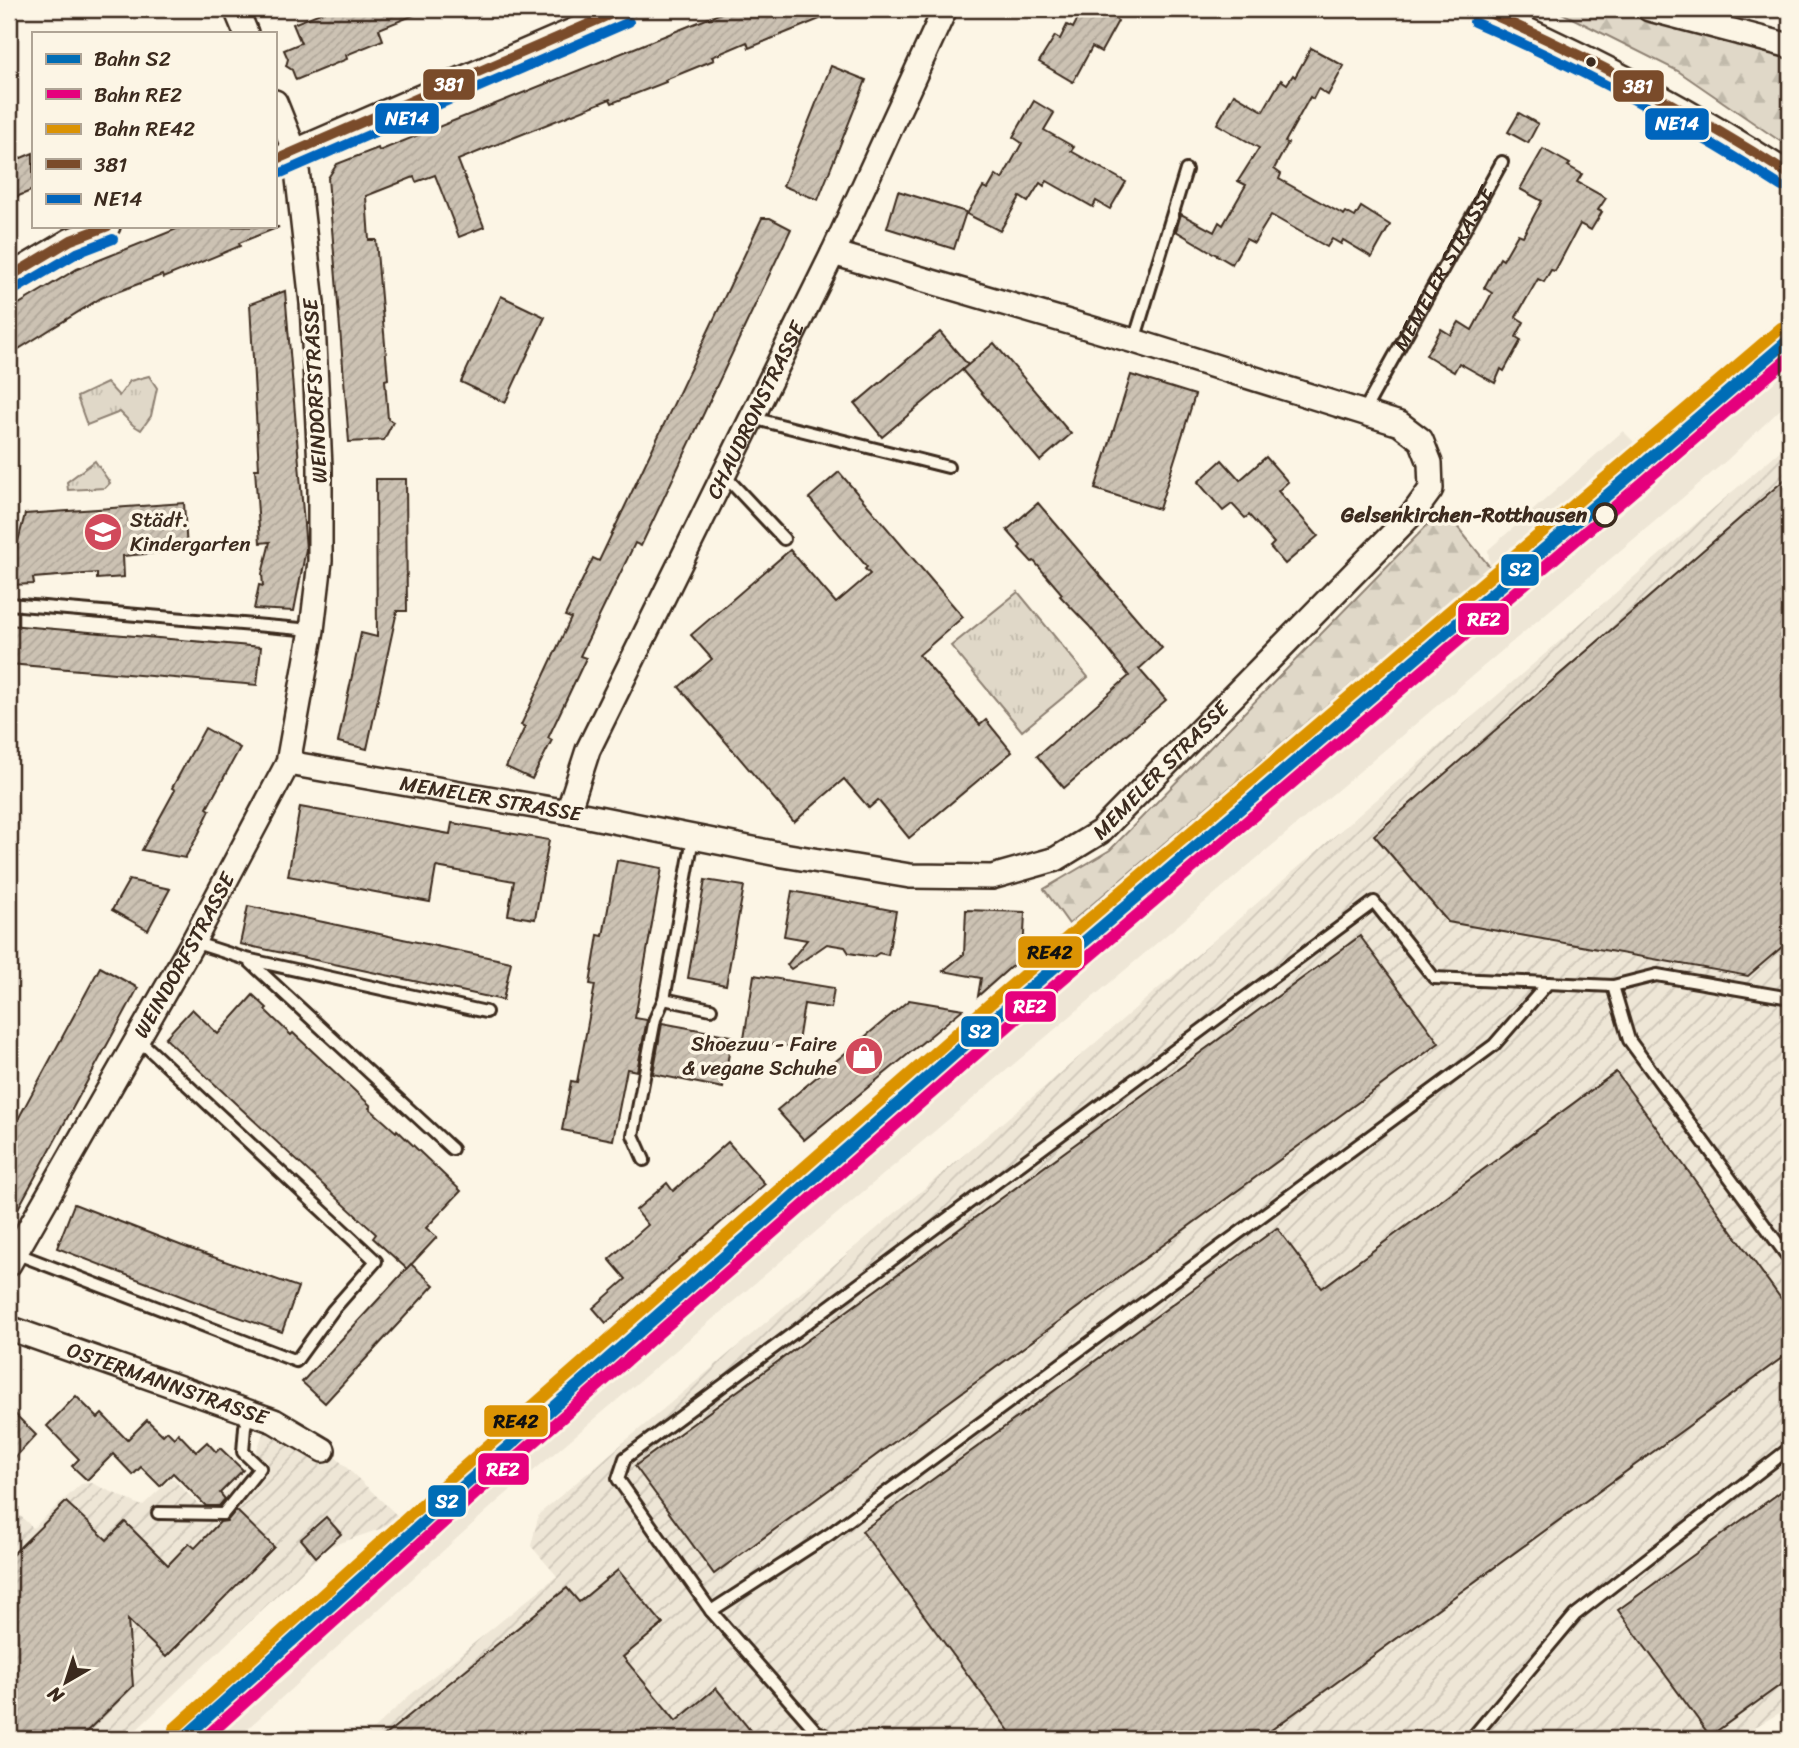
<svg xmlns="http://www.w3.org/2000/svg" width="1799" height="1748" viewBox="0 0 1799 1748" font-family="Sriracha,sans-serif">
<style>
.built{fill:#eee6d6}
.industrial{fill:url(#industrial-furrows)}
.forest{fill:url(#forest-firs);stroke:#8e8173;stroke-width:2}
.park{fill:url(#park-tufts);stroke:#8e8173;stroke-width:2}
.building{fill:url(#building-hatch);stroke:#3b2a1e;stroke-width:2}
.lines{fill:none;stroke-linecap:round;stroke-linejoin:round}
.service-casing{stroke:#3b2a1e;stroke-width:16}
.minor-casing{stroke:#3b2a1e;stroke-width:28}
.service{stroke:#fcf5e5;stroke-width:10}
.minor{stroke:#fcf5e5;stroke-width:23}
.bus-1-casing{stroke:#fcf5e5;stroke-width:16}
.bus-2-casing{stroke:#fcf5e5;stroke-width:16}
.bus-1{stroke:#7a4b2a;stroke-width:10}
.bus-2{stroke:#0065bd;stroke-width:10}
.rail-1-casing{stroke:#fcf5e5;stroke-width:18}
.rail-2-casing{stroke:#fcf5e5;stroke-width:18}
.rail-3-casing{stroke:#fcf5e5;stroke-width:18}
.rail-1{stroke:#006db6;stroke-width:12}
.rail-2{stroke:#e5007d;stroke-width:12}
.rail-3{stroke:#db9304;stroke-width:12}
.bus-dot{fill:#3b2a1e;stroke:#fcf5e5;stroke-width:2.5}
.stop-dot{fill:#fcf5e5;stroke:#3b2a1e;stroke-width:3.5}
.labels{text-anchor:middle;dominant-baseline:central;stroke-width:7;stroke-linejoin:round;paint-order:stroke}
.street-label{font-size:21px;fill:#3b2a1e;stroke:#fcf5e5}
.stop-label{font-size:21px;font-weight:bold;fill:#3b2a1e;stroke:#fcf5e5;text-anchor:end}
.poi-label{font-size:21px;fill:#3b2a1e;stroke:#fcf5e5;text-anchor:start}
.line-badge{stroke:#fcf5e5;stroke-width:2.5}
.badge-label{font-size:19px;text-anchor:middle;font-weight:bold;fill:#fff}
.pale-badge-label{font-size:19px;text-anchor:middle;font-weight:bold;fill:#111}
</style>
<defs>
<pattern id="industrial-furrows" width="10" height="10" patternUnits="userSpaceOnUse" patternTransform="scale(1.75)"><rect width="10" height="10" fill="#eee6d6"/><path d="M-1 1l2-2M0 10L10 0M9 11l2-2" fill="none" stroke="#cdc5b7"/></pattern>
<pattern id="forest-firs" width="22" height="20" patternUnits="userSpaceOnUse" patternTransform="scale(1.75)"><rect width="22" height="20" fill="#e0d8c8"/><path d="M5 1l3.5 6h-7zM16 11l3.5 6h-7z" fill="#c1baab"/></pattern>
<pattern id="park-tufts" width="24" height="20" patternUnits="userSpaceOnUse" patternTransform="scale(1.75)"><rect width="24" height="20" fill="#e0d8c8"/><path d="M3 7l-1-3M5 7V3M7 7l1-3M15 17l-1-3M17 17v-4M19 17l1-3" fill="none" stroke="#c1baab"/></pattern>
<pattern id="building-hatch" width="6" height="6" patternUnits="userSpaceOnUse" patternTransform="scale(1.75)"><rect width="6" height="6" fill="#ccc2b3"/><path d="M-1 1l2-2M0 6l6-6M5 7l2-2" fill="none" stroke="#b0a79a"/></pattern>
</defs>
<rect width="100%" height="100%" fill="#fcf5e5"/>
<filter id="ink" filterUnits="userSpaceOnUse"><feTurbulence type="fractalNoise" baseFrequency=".0143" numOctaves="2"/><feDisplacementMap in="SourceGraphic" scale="14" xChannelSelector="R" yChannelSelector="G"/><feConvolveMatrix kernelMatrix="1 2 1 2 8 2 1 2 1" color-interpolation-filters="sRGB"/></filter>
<g filter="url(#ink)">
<polygon class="built" points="1790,310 1790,400 1726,461 499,1500 236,1739 155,1739 403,1521 1069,924 1490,567 1488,550 1623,431 1634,442"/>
<g class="industrial">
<polygon points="1790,442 1790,1707 1734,1739 1620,1739 1597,1729 1592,1739 363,1739 410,1695 557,1576 531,1546 539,1514 1042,1089"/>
<polygon points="268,1422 329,1451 403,1521 328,1547 127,1739 9,1739 9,1505 33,1528 81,1484 92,1483 142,1506 172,1478 201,1507 214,1504 249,1469"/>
</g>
<g class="forest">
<polygon points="1554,9 1608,9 1790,58 1790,148 1678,71"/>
<polygon points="1443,509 1490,567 1069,924 1044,889 1110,850"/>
</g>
<g class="park">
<polygon points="149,376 157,388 151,416 141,430 133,425 120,412 87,425 77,397 107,383 119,396 130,381"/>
<polygon points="95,461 110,483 105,488 68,490 67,482"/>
<polygon points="1018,592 1088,677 1022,731 951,646"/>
</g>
<g class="building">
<polygon points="330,9 426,9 427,10 379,29 383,40 346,55 347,59 296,80 292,70 286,66 288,59 284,50 301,43 293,24"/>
<polygon points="731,9 844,9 749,48 747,42 712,57 714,60 665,80 666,82 612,103 610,99 458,160 484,227 459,237 435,175 416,182 414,177 366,196 369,240 376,240 388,379 385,380 388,419 393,422 384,440 349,442 328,178 337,164 378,148 379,151"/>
<polygon points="1083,9 1100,9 1118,21 1101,52 1092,47 1073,82 1039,62 1055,36 1060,39 1067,25 1073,28"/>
<polygon points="1311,48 1344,66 1328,95 1318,89 1313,99 1310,97 1285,142 1288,143 1274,169 1281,174 1279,179 1344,215 1346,212 1355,217 1361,207 1390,225 1372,257 1343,240 1341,244 1332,239 1327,247 1271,215 1254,243 1246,239 1232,264 1176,231 1181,214 1214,232 1219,222 1223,225 1246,185 1238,181 1259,148 1217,124 1234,94 1263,111 1281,80 1287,84 1293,75 1295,77"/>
<polygon points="831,66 866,80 818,200 783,186"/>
<polygon points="1034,101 1054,113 1044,130 1074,147 1071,151 1126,182 1110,209 1096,201 1093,207 1047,181 1044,186 1040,183 1028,202 1020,197 1000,231 967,214 983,187 988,189 996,175 1002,179 1022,143 1013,137"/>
<polygon points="1519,113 1538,124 1528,143 1508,132"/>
<polygon points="1543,149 1570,164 1568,166 1582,174 1577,182 1606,198 1598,210 1602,212 1591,230 1580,224 1555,271 1551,270 1544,282 1538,279 1516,317 1524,322 1516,337 1521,340 1504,371 1501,369 1495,383 1459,363 1454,372 1426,355 1441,329 1451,335 1459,322 1472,330 1492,293 1484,288 1500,258 1503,260 1518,234 1523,236 1542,201 1520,189"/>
<polygon points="33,153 33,190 9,200 9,163"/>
<polygon points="898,191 966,212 954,249 887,228"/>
<polygon points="762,218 770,218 791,229 641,546 635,543 580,656 586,658 548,738 552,740 532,779 506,767 525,727 521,725 571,618 565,616 593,558 599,561"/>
<polygon points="184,226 279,227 239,243 240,246 163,278 162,275 101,298 9,355 9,310 77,269"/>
<polygon points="285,291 306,549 294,611 254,609 259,585 263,586 262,574 270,542 260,543 255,469 259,469 250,304"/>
<polygon points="501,296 545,317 505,403 461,382"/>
<polygon points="940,332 968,365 882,437 855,404"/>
<polygon points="994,343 1071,434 1040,461 962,370"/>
<polygon points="1131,375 1195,395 1159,509 1095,489"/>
<polygon points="1266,457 1288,482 1278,491 1318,536 1285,564 1270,547 1274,543 1249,515 1245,518 1232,504 1223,511 1198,482 1222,460 1240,480"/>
<polygon points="839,472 963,617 919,655 980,725 986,720 1012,752 909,838 878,800 869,808 844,779 794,822 679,687 712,659 691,635 790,550 836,603 870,574 865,569 867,567 809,498"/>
<polygon points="1790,475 1790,940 1748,976 1448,922 1374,835"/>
<polygon points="376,479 406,479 407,611 397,611 367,749 338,742 361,633 377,637"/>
<polygon points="184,503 187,550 123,556 124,577 97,579 97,573 33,578 34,584 10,585 9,557 14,557 25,514"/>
<polygon points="1038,503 1162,648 1139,669 1166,700 1064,788 1037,756 1129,676 1089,626 1060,596 1062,594 1034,561 1032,562 1019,548 1021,546 1007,530"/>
<polygon points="9,625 261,647 257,685 9,664"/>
<polygon points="205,728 240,748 207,808 210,810 198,835 185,858 142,850 175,790 172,788"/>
<polygon points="300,807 450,834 452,823 549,840 535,919 508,915 514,881 436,867 430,902 288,876"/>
<polygon points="617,860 662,868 635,1018 647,1020 637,1071 627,1069 613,1140 562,1130 571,1081 577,1082 595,985 590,984 595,954 598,935 603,936"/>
<polygon points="129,880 170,889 148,930 112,910"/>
<polygon points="705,880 744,886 726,985 688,978"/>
<polygon points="792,891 896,911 888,955 879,953 873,957 849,953 845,947 827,944 791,969 787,965 807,940 784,936"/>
<polygon points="248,906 511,962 503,1000 240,944"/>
<polygon points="966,910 1025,912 1023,956 978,996 981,978 943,971 964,954"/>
<polygon points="1360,936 1439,1043 714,1574 635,1466"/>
<polygon points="100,967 138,988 9,1225 9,1136"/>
<polygon points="754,975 834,988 831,1008 804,1004 797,1048 744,1039"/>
<polygon points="253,995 267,1008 265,1010 291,1035 293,1033 371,1106 369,1108 396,1132 397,1130 461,1191 426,1228 437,1237 407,1269 373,1238 376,1234 165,1038 192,1009 218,1034"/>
<polygon points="909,1000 963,1009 804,1140 777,1110"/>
<polygon points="662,1023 732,1036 723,1088 653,1074"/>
<polygon points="1616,1072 1790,1311 1790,1352 1259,1739 1015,1739 862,1531 1277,1228 1322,1288"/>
<polygon points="728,1142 765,1184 606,1323 593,1308 626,1279 609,1259 648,1225 636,1210 667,1183 673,1191"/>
<polygon points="74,1204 185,1247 298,1287 282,1332 204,1305 57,1248"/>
<polygon points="411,1264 434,1285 325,1403 302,1382"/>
<polygon points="76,1396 98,1418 102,1414 127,1440 147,1420 163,1435 167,1431 174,1438 178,1433 196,1452 207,1442 216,1452 220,1448 243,1470 220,1493 225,1499 219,1506 206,1506 173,1473 160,1486 141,1467 133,1475 113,1454 87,1480 72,1466 79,1459 47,1426"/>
<polygon points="9,1408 36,1435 9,1464"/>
<polygon points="1790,1485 1790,1678 1710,1736 1618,1610"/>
<polygon points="66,1502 107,1540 125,1522 168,1565 189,1543 195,1548 220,1522 227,1521 236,1510 274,1547 166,1657 128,1620 133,1686 79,1739 9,1739 9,1558"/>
<polygon points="326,1517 341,1534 316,1557 301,1539"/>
<polygon points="618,1570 663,1624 623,1657 676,1721 716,1688 750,1730 739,1739 380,1739 567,1588 579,1602"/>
</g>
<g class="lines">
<g class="service-casing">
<g id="service">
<polyline points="1134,341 1186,170"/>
<path id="s1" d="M1364 411 1502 162"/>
<polyline points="752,418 948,467"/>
<polyline points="724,475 784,539"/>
<polyline points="9,604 312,630"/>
<polyline points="693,838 664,999 711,1009"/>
<polyline points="193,942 246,959 486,1012"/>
<polyline points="248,960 452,1149"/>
<polyline points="1613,986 1629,1040 1790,1260"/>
<polyline points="644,1160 633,1135 655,1019 664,999"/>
<polyline points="15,1253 296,1361 333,1310 376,1261 137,1038"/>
<polyline points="158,1513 223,1514 260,1468 243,1452 245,1427 249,1413"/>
<polyline points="711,1611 618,1479 625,1458 1374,902 1434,978 1548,983"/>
<polyline points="832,1739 816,1731 711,1611 830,1534 1494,1045 1548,983 1613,986 1657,975 1790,998"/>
<polyline points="1471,1739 1575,1615 1790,1448"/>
</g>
</g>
<g class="minor-casing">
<g id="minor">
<polyline points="236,9 246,33"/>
<path d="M1480 9C1588 55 1692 111 1790 175"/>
<polyline points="1649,9 1790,46"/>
<polyline points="275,160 623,9"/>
<polyline points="9,277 71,240 108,226"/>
<path id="s2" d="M288 763 568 812 783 855 910 876 992 877 1056 859 1100 832 1415 511 1431 489 1430 463 1421 440 1400 424 1134 341 833 253"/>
<path id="s3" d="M568 812 588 750 833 253 945 9"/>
<path id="s4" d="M9 1264 193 942 288 763 312 630 320 561V467L312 303 295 152 275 102"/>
<path id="s5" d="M9 1328 274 1421 323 1450"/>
</g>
</g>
<use href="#service" class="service"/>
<use href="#minor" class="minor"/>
<g class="bus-1-casing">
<g id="bus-1">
<path d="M1480 9C1588 56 1691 112 1790 175"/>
<polyline points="275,160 623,9"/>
<polyline points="9,277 71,240 108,226"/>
</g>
</g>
<g class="bus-2-casing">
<g id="bus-2">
<path d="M1474 22C1582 69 1684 124 1782 187"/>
<polyline points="281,173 629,22"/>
<polyline points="16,289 77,253 113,239"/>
</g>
</g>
<use href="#bus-1" class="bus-1"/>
<use href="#bus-2" class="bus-2"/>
<g class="rail-1-casing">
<polyline id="rail-1" points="183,1739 467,1483 1008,1007 1790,339"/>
</g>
<g class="rail-2-casing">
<polyline id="rail-2" points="204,1739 476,1493 1017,1018 1790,357"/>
</g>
<g class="rail-3-casing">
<polyline id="rail-3" points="174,1729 458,1472 999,996 1781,328"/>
</g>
<use href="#rail-1" class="rail-1"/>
<use href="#rail-2" class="rail-2"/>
<use href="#rail-3" class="rail-3"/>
</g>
</g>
<defs>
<g id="school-disc" transform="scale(2.0125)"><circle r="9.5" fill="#d1495b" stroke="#fcf5e5"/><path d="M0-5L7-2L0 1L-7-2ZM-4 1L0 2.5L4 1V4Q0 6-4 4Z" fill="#fff"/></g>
<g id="shop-disc" transform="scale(2.0125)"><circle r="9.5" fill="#d1495b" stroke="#fcf5e5"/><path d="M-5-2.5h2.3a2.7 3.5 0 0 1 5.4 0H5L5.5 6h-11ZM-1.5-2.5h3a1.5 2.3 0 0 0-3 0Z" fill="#fff"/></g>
</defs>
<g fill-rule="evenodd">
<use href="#school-disc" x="103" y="532"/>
<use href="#shop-disc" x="864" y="1056"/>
</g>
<circle class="bus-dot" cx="1591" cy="62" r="6"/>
<circle class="stop-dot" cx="1605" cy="515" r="11"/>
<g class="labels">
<g class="street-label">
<text stroke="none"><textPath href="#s1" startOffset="163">MEMELER STRASSE</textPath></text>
<text transform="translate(315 391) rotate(-93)">WEINDORFSTRASSE</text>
<text stroke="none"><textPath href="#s3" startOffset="444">CHAUDRONSTRASSE</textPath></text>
<text stroke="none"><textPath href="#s2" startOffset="919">MEMELER STRASSE</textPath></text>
<text stroke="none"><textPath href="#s2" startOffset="206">MEMELER STRASSE</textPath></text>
<text stroke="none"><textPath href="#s4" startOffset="355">WEINDORFSTRASSE</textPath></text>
<text stroke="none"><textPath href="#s5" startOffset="168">OSTERMANNSTRASSE</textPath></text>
</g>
<g class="stop-label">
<text x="1587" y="515">Gelsenkirchen-Rotthausen</text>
</g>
<g class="poi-label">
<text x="130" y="520">Städt.<tspan x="130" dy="24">Kindergarten</tspan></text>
<text x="837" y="1044" text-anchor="end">Shoezuu - Faire<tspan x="837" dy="24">&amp; vegane Schuhe</tspan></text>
</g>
</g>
<g class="line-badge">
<rect x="422" y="68" width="54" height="33" rx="7" fill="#7a4b2a"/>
<rect x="1612" y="69" width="53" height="34" rx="7" fill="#7a4b2a"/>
<rect x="374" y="102" width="66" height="33" rx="7" fill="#0065bd"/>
<rect x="1644" y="107" width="66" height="34" rx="7" fill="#0065bd"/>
<rect x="1500" y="553" width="40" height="34" rx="7" fill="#006db6"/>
<rect x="1457" y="602" width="53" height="34" rx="7" fill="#e5007d"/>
<rect x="1017" y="935" width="66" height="34" rx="7" fill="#db9304"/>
<rect x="1004" y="990" width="53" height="33" rx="7" fill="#e5007d"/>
<rect x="960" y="1015" width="40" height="33" rx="7" fill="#006db6"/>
<rect x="483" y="1404" width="66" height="34" rx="7" fill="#db9304"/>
<rect x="477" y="1452" width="53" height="34" rx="7" fill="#e5007d"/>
<rect x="427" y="1484" width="40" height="34" rx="7" fill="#006db6"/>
</g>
<g class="badge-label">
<text x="449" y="91">381</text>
<text x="1638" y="93">381</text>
<text x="407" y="125">NE14</text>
<text x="1677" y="130">NE14</text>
<text x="1520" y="576">S2</text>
<text x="1484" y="626">RE2</text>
<text x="1030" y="1013">RE2</text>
<text x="980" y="1038">S2</text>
<text x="503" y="1476">RE2</text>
<text x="447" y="1508">S2</text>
</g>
<g class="pale-badge-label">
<text x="1050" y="959">RE42</text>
<text x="516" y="1428">RE42</text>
</g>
<rect width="1799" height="1748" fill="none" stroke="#fcf5e5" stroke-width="35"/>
<rect x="18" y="18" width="1764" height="1713" fill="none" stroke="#3b2a1e" stroke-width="2.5" filter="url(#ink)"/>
<rect x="32" y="32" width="245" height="196" fill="#fcf5e5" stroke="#afa495" stroke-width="2"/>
<rect x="46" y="54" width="35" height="10" fill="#006db6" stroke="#afa495" stroke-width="2"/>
<text x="94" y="66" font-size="21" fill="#3b2a1e">Bahn S2</text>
<rect x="46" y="89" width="35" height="10" fill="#e5007d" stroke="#afa495" stroke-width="2"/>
<text x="94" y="102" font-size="21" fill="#3b2a1e">Bahn RE2</text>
<rect x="46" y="124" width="35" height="10" fill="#db9304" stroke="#afa495" stroke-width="2"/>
<text x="94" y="136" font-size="21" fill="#3b2a1e">Bahn RE42</text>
<rect x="46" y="159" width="35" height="10" fill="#7a4b2a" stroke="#afa495" stroke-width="2"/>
<text x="94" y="172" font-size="21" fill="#3b2a1e">381</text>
<rect x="46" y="194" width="35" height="10" fill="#0065bd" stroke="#afa495" stroke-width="2"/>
<text x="94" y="206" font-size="21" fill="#3b2a1e">NE14</text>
<g transform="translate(66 1682) rotate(219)" stroke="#fcf5e5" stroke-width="5" paint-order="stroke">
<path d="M0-5L12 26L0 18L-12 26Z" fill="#3b2a1e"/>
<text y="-10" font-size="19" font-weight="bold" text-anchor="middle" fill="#3b2a1e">N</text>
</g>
</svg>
